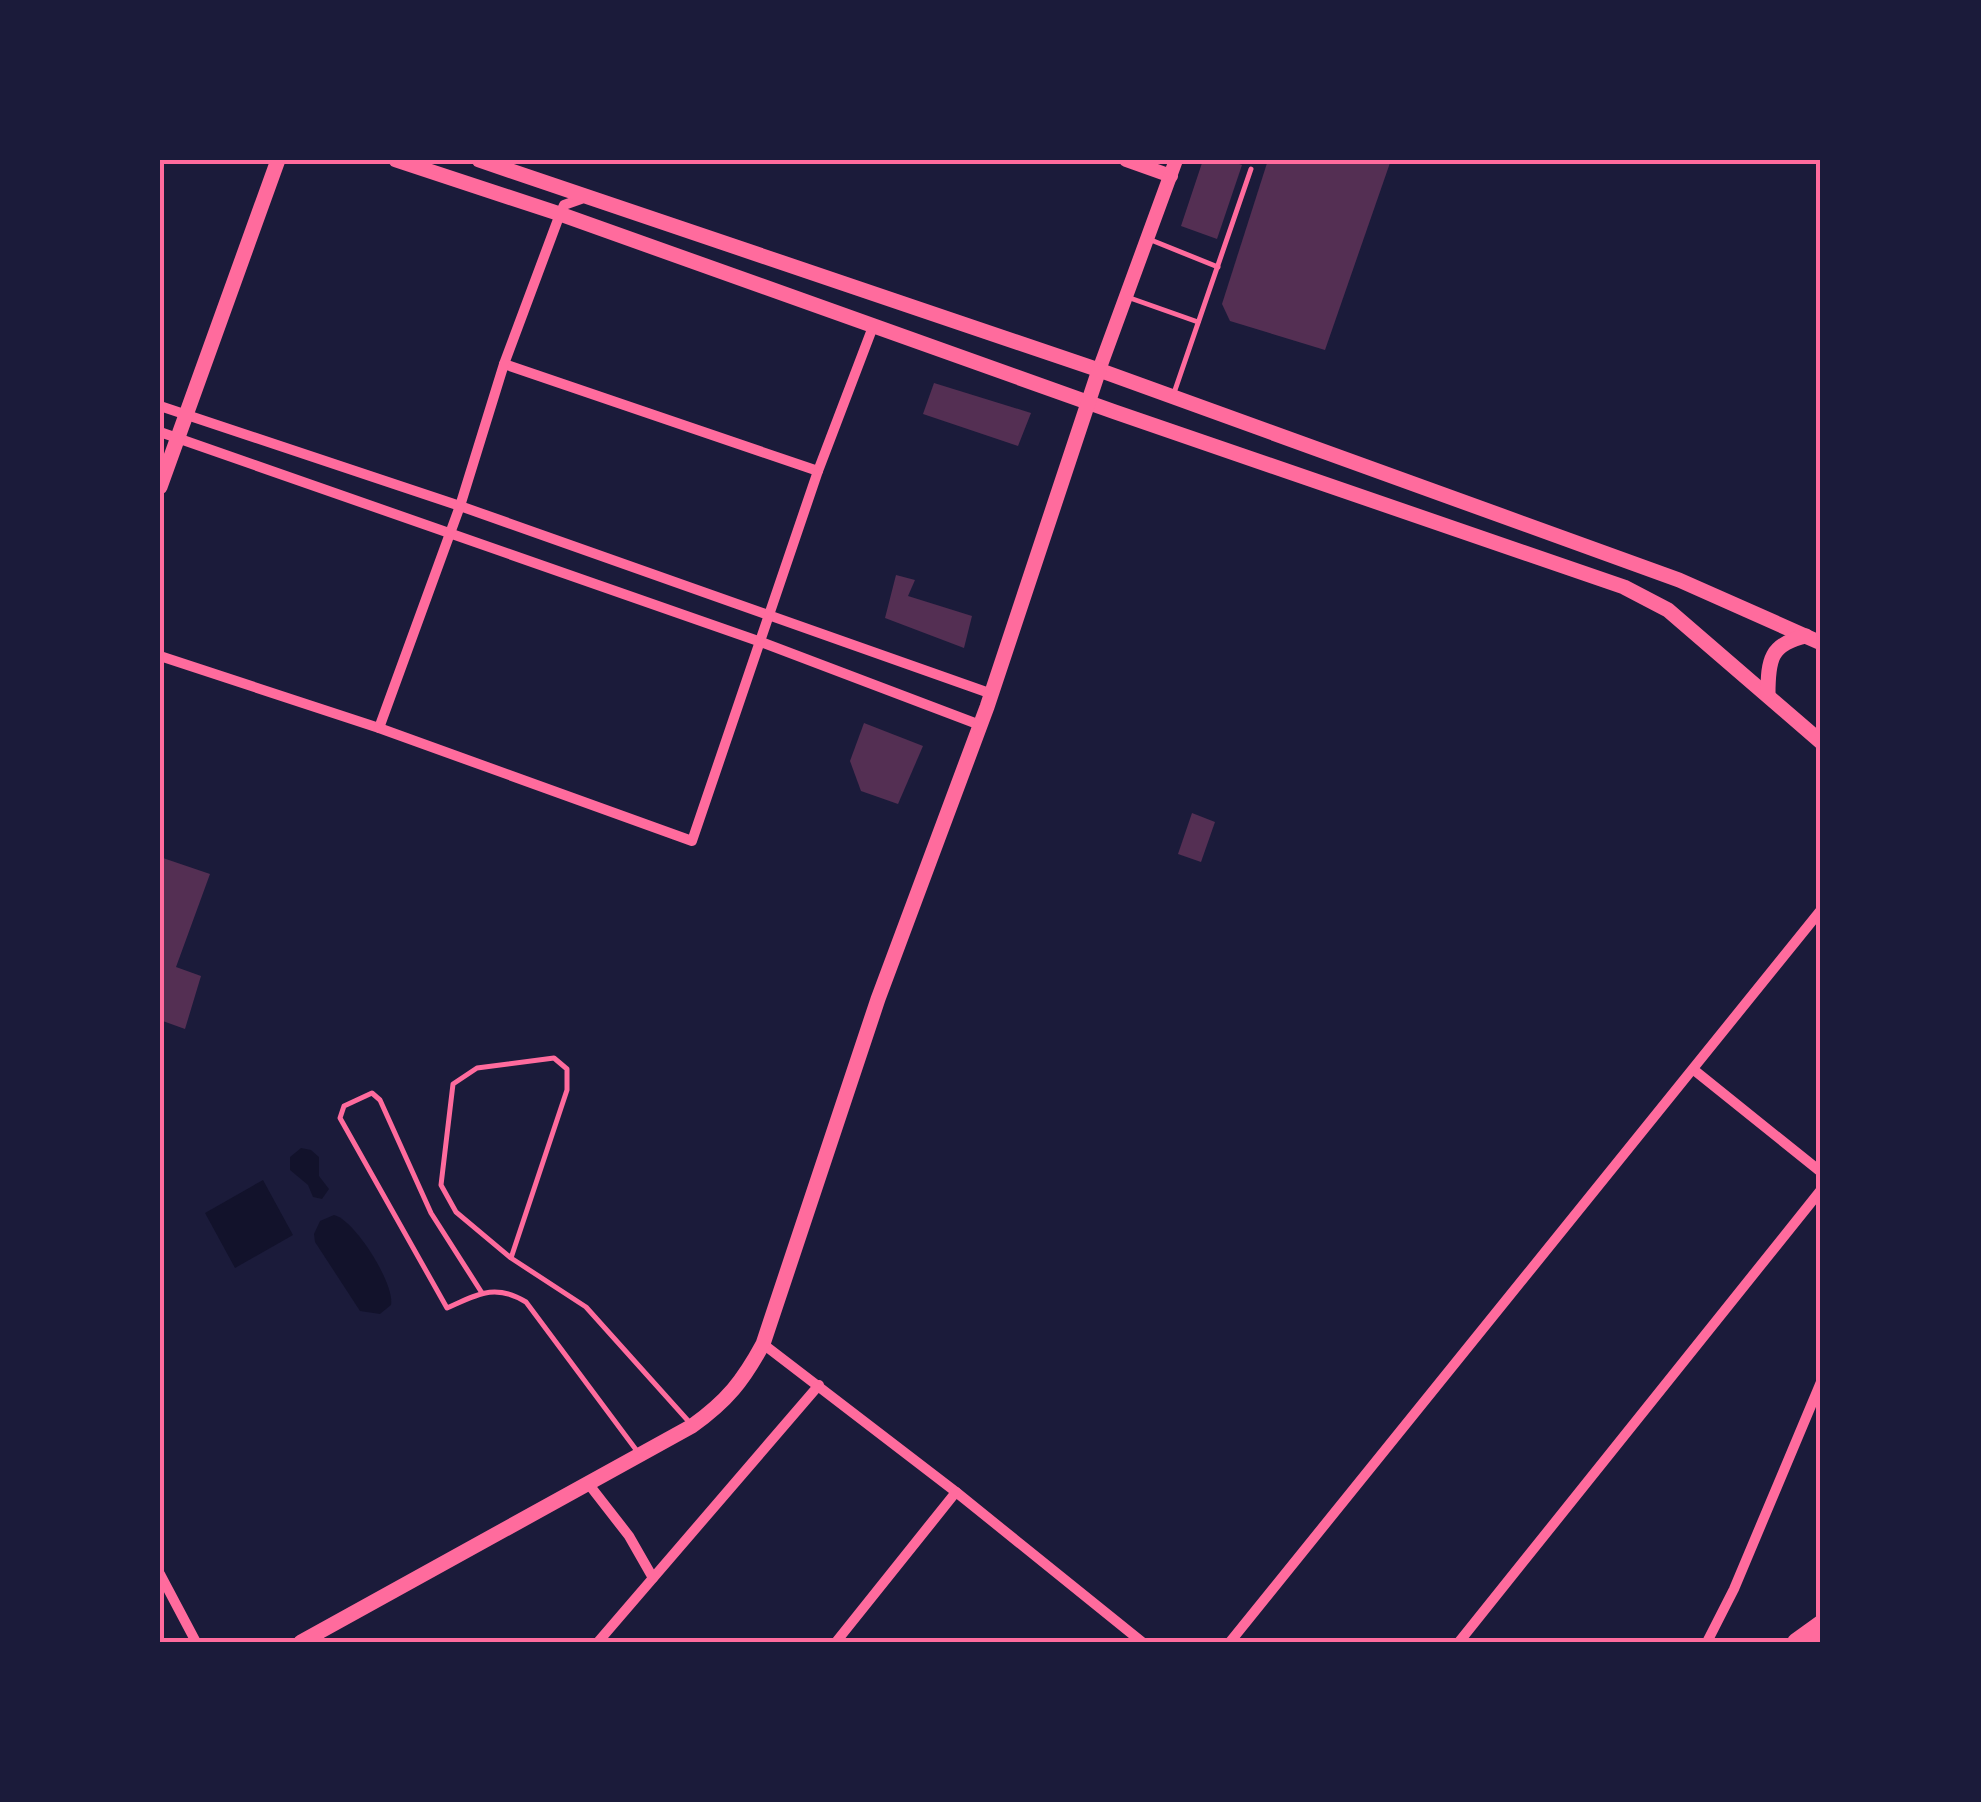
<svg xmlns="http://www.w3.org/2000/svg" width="1981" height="1802" viewBox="0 0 1981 1802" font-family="Lato,sans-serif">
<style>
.water{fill:#12122b}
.building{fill:#542f53}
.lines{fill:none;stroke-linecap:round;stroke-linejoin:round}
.service{stroke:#ff6b9d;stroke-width:5}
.minor{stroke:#ff6b9d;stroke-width:10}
.tertiary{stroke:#ff6b9d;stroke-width:14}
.secondary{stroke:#ff6b9d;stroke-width:15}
.primary{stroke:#ff6b9d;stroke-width:18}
.neatline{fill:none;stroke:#ff6b9d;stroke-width:4}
</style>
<rect width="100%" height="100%" fill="#1b1b3a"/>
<g class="water">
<polygon points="301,1148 311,1150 319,1157 319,1176 329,1189 322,1199 313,1197 308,1185 290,1170 290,1157"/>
<polygon points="263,1180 293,1235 235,1268 205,1213"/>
<path d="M334 1215C355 1220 395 1284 391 1305L380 1314 360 1311 315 1242 314 1234 320 1221Z"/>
</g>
<g class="building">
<polygon points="1203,160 1228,160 1242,165 1217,239 1181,226"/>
<polygon points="1268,160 1391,160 1325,350 1230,321 1222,304"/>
<polygon points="934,383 1031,413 1018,446 923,414"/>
<polygon points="896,575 915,580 908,596 972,616 964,648 885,618"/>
<polygon points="864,723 923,746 898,804 861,791 850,761"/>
<polygon points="1192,813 1215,822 1201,862 1178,854"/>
<polygon points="160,857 210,874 176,967 201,976 185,1029 160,1020"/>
</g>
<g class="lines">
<g class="service">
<polyline points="1151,240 1218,267"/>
<polyline points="1130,298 1198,322"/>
<polyline points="1174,393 1251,169"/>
<polyline points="511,1258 567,1090 567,1069 554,1058 477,1068 453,1084 441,1185 456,1212 511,1258 586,1307 691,1424"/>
<path d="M482 1293 431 1213 380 1100 372 1093 344 1106 340 1118 447 1308C478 1294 495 1283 526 1302L637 1451"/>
</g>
<g class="minor">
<polyline points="504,364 818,471"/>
<polyline points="160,406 460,506 992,694"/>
<polyline points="160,432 761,642 980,725"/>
<polyline points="160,656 379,728 692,841 818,471 874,324"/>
<polyline points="379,728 460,506 504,364 560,214 564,205 581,199"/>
<polyline points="1694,1070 1821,1172"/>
<polyline points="763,1344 956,1492 1142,1642"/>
<polyline points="587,1482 629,1536 653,1578"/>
<polyline points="160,1574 196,1642"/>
<polyline points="598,1642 819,1385"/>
<polyline points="836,1642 956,1492"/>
<polyline points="1230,1642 1821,910"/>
<polyline points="1459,1642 1821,1190"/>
<polyline points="1707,1642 1734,1589 1821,1382"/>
</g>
<g class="tertiary">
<polyline points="1126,160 1171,176"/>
<polyline points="1099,370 1176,160"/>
</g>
<g class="secondary">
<polyline points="396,160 560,214 1115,412 1624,587 1668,610 1821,742"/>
<polyline points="479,160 1099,370 1679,580 1821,643"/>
<polyline points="160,487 278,160"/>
<path d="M1768 694C1768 660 1770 644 1806 636"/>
<path d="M301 1642 692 1426C727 1401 743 1381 763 1344L878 999 987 707 1099 370"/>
</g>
<polyline class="primary" points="1796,1642 1821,1624"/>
</g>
<rect width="1981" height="1802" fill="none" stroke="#1b1b3a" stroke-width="325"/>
<rect x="162" y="162" width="1656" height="1478" class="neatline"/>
</svg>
